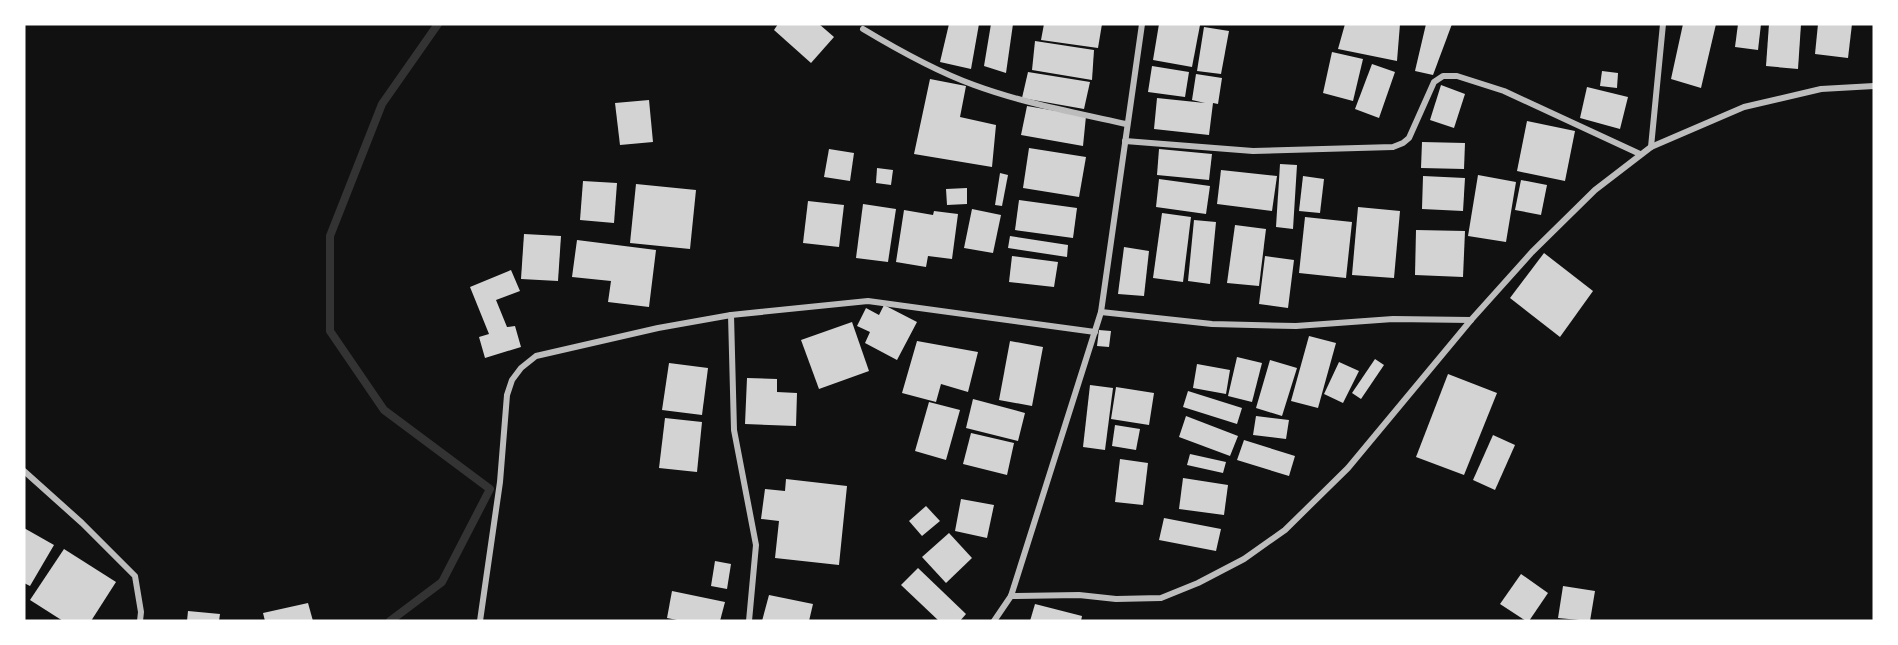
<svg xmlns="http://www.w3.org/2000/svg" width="1898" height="645" viewBox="0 0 1898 645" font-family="Mulish,sans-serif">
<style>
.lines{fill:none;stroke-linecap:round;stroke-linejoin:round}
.stream{stroke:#333;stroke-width:8}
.building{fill:#d3d3d3}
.minor{stroke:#bcbcbc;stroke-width:6}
</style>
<rect width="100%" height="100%" fill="#111"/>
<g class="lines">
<polyline class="stream" points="390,621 442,582 490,489 384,410 330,331 330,236 382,104 438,24"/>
</g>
<g class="building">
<polygon points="778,24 819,24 834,37 811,63 774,30"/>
<polygon points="949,24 979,24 971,69 940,62"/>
<polygon points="991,24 1013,24 1006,73 984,66"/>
<polygon points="1044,24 1102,24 1098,48 1041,40"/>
<polygon points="1159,24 1200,25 1192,67 1153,60"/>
<polygon points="1345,24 1400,24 1397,61 1338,49"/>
<polygon points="1426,24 1452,24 1433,75 1415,71"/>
<polygon points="1683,24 1716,24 1701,88 1671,79"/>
<polygon points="1738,24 1761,24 1758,50 1735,47"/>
<polygon points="1769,24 1801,24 1798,69 1766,66"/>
<polygon points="1818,24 1852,24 1848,58 1815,54"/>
<polygon points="1204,27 1229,31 1221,74 1197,71"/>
<polygon points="1035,41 1094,50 1092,80 1032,70"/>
<polygon points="1332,52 1363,59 1353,101 1323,93"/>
<polygon points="1372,64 1395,72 1379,118 1355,109"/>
<polygon points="1152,66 1189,72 1185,97 1148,92"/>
<polygon points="1602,71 1618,73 1617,88 1600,86"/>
<polygon points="1028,72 1090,82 1084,109 1022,98"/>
<polygon points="1196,74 1222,78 1218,104 1213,103 1209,135 1154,129 1157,98 1205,103 1192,100"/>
<polygon points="930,79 966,86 960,117 996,125 992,167 914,154"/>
<polygon points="1441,85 1465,94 1454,128 1430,120"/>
<polygon points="1587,87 1628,97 1620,129 1580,118"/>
<polygon points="649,100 653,142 620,145 615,103"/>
<polygon points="1027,106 1086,116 1083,146 1021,135"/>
<polygon points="1527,121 1575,131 1565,181 1517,171"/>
<polygon points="1422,142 1465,143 1464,169 1421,168"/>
<polygon points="1029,148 1086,157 1079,197 1023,188"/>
<polygon points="829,149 854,153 850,181 824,177"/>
<polygon points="1159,149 1212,154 1209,180 1157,175"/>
<polygon points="1280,164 1297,165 1293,229 1276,227"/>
<polygon points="877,168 893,170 891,185 876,183"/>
<polygon points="1221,170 1277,176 1272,211 1217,204"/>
<polygon points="1000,173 1008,175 1002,206 995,205"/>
<polygon points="1478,175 1516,182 1506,242 1468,236"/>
<polygon points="1303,176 1324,179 1320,213 1299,211"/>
<polygon points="1423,176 1465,178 1463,211 1422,209"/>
<polygon points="1159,179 1210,186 1206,214 1156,207"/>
<polygon points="1521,180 1547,185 1541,215 1515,210"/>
<polygon points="583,181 617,183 614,223 580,220"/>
<polygon points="636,184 696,190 690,249 630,243"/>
<polygon points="967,188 967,204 947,205 946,189"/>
<polygon points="1019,200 1077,208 1073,238 1015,230"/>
<polygon points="808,201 844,205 839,247 803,243"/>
<polygon points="863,204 896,209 888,262 856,258"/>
<polygon points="1358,207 1400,211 1394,278 1352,275"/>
<polygon points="972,209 1001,215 993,253 964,248"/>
<polygon points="904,210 933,215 934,211 958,214 952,259 928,256 926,267 896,262"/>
<polygon points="1162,213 1191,217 1183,282 1153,278"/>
<polygon points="1305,217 1352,222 1346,278 1299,273"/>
<polygon points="1194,220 1216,222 1210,284 1188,281"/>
<polygon points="1235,225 1266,229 1259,286 1227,283"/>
<polygon points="1416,230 1465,231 1463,277 1415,275"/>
<polygon points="524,234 561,236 558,281 521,279"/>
<polygon points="1010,236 1068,245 1067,257 1008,248"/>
<polygon points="577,240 656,250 649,307 608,302 611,281 572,277"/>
<polygon points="1124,247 1149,251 1144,296 1118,294"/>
<polygon points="1544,253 1593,291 1560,337 1510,298"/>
<polygon points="1012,256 1058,262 1054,287 1009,282"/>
<polygon points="1265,256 1294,260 1288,308 1259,304"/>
<polygon points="511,270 520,291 496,300 507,327 515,326 521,347 485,358 479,337 489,334 470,287"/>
<polygon points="884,305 917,322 897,360 865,343 870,332 857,326 866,308 879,315"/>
<polygon points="852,322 869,371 819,389 801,340"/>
<polygon points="1099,330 1111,331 1109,347 1097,346"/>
<polygon points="1309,336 1336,343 1318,408 1291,401"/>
<polygon points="917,341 978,352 968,392 941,384 936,402 902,393"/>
<polygon points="1010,341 1043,347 1032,406 999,400"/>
<polygon points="1237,357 1262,363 1252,402 1228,396"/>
<polygon points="1375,359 1384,365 1361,399 1352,393"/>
<polygon points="1270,360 1297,368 1282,416 1256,408"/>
<polygon points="1339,362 1359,371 1343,403 1324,394"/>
<polygon points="669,363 708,368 702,415 662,410"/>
<polygon points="1197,364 1230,370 1226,394 1193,388"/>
<polygon points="1448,374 1497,393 1464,475 1416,457"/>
<polygon points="747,378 777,379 777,392 797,393 796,426 745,424"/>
<polygon points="1090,385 1113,388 1105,450 1083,447"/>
<polygon points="1116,387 1154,393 1149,425 1111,419"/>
<polygon points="1188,391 1242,408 1237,424 1183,407"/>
<polygon points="973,399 1025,413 1018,441 966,428"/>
<polygon points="929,402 960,410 946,460 915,451"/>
<polygon points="1186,416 1238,436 1230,456 1179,437"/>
<polygon points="1256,416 1289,420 1286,439 1253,435"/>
<polygon points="665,418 702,422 697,472 659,468"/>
<polygon points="1115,425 1140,429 1136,450 1112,446"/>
<polygon points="971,433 1014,443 1007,475 963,464"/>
<polygon points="1493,435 1515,445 1495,490 1473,480"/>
<polygon points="1244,440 1295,456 1289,476 1237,460"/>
<polygon points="1190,454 1226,462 1223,473 1187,465"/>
<polygon points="1120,459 1148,463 1143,505 1115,502"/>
<polygon points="1183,478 1228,485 1224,515 1179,509"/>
<polygon points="786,479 847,486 839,565 775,558 779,521 761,519 765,489 785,491"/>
<polygon points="961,499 994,505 987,538 955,531"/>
<polygon points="926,506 940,521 922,536 909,521"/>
<polygon points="1164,518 1221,529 1216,551 1159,540"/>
<polygon points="24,528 54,545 30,586 24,583"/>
<polygon points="949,533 972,558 946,583 922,557"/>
<polygon points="64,549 116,582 91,621 63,621 30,600"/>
<polygon points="715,561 731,564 727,589 711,586"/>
<polygon points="918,568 966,614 960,621 939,621 901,585"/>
<polygon points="1521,574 1548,593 1529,621 1526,621 1500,604"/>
<polygon points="1563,586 1595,591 1590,621 1558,618"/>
<polygon points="672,591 725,602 720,621 682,621 667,618"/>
<polygon points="769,595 813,604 809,621 762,621"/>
<polygon points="308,603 313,621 265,621 263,613"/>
<polygon points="1035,604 1082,616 1081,621 1030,621"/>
<polygon points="188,611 220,614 219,621 187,621"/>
</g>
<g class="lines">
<g class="minor">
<path d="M863 29C898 50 935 71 974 85 1023 103 1076 113 1126 124"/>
<polyline points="1125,141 1253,151 1393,147 1403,143 1409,138 1434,82 1443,76 1457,76 1504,91 1640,154"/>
<polyline points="1651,147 1663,24"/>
<polyline points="1101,312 1212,324 1296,326 1393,319 1471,320"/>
<polyline points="731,315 734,430 756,545 749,621"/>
<polyline points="24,471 82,523 135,576 141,612 140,621"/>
<polyline points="1011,596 1079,595 1116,599 1161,598 1198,583 1244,559 1285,530 1348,468 1471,320 1532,252 1595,190 1651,147 1744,107 1821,89 1874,86"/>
<polyline points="480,621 500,482 507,395 512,380 521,368 536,356 658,328 731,315 868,301 1095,332"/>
<polyline points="994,621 1011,596 1101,312 1142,24"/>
</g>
</g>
<rect width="1898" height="645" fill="none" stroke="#ffffff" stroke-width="51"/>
</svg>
